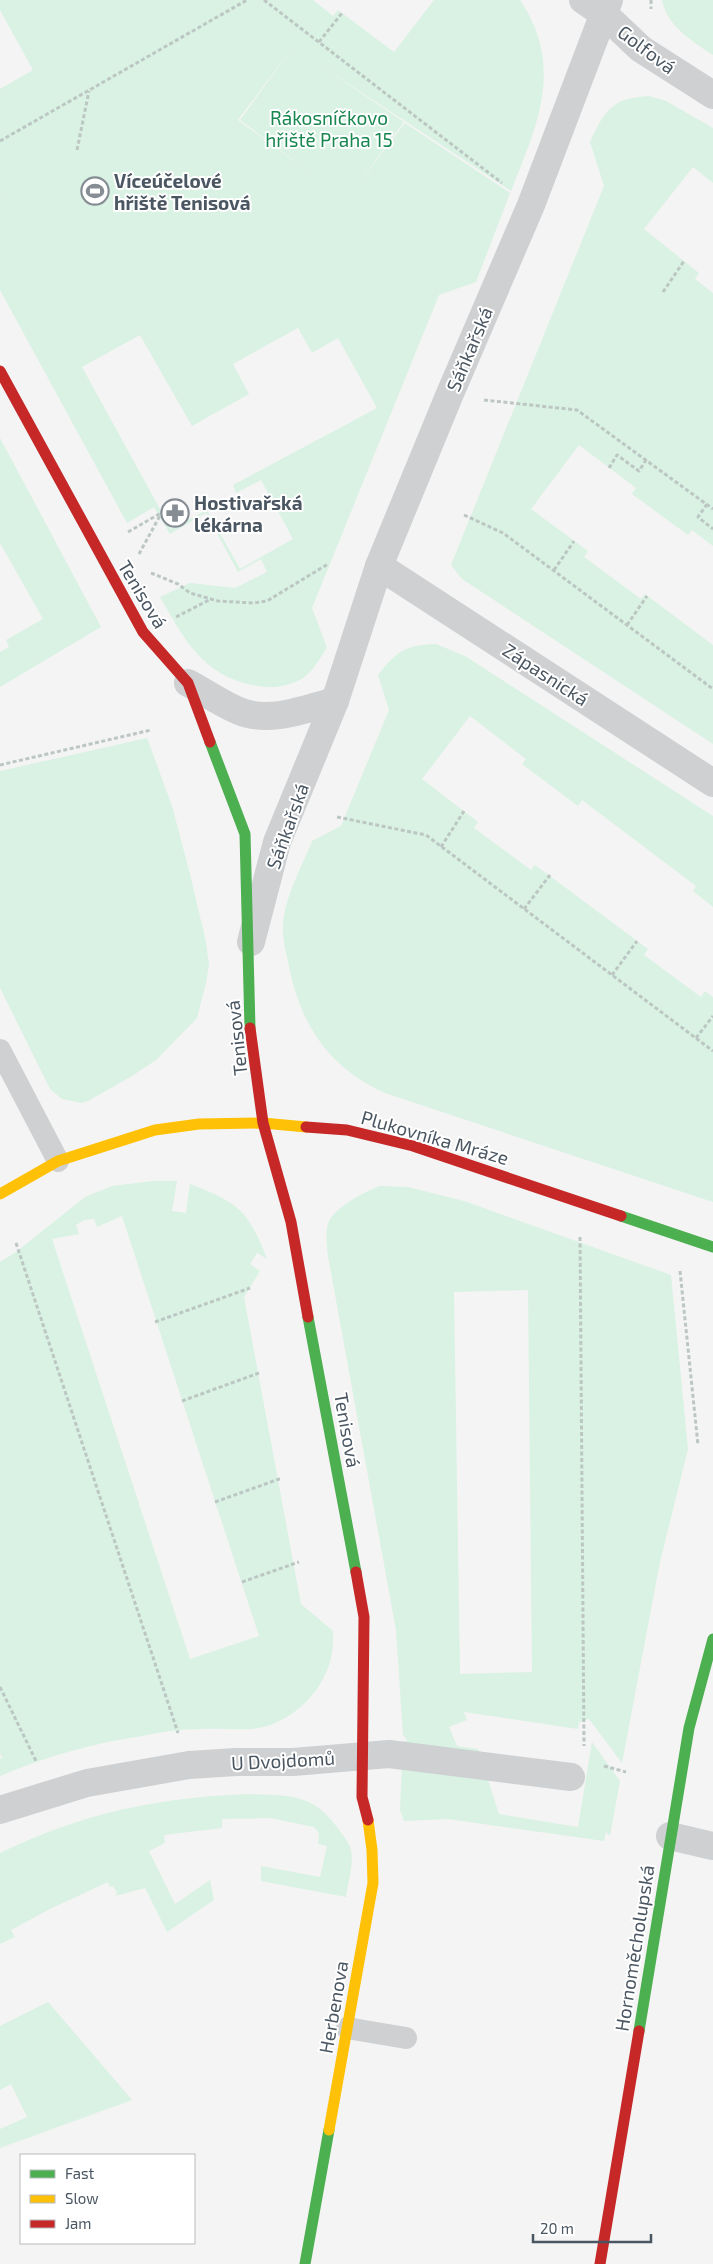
<svg xmlns="http://www.w3.org/2000/svg" width="713" height="2264" viewBox="0 0 713 2264" font-family="'Exo 2',sans-serif">
<style>
.green{fill:#d9f2e3;fill-rule:evenodd}
.lines{fill:none;stroke-linecap:round;stroke-linejoin:round}
.path{stroke:#bcc7c4;stroke-width:3;stroke-dasharray:4 2.5;stroke-linecap:butt}
.lane{stroke:#ced0d2;stroke-width:22}
.street{stroke:#ced0d2;stroke-width:28}
.fast{stroke:#4caf50;stroke-width:11}
.slow{stroke:#ffc107;stroke-width:11}
.jam{stroke:#c62828;stroke-width:11}
.labels{text-anchor:middle;dominant-baseline:central;stroke-width:4;stroke-linejoin:round;paint-order:stroke}
.street-label{font-size:19px;fill:#4a5661;stroke:#fff}
.park-label{font-size:19px;fill:#17864f;stroke:#fff}
.poi-label{font-size:19px;font-weight:bold;fill:#4a5661;stroke:#fff;text-anchor:start}
</style>
<rect width="100%" height="100%" fill="#f4f4f4"/>
<g class="green">
<path d="M0 0H313L333 16 338 10 394 52 434 0H520C565 67 537 125 511 191L314 61 404 122 355 188 405 123 510 193 476 282 439 295 312 608 327 648C321 656 316 666 309 673 298 684 280 688 266 687 206 681 187 644 160 597L190 583 235 588 267 572 261 559 238 572 206 513 170 534 154 507 127 523 0 290V196L2 194 0 195V89L33 70 0 10ZM293 47 240 120 313 175 238 120ZM298 328 312 353 338 338 377 408 233 485 236 493 261 480 293 539 240 569 207 510 171 529 82 367 140 335 192 426 249 394 233 364Z"/>
<path d="M662 0H713V55C692 41 667 26 662 0Z"/>
<path d="M649 96 666 101 713 128V183L693 167 644 229 699 273 695 279 713 293V546L692 530 688 535 632 494 636 488 579 445 531 509 588 551 584 557 641 599 645 594 713 645V744L462 579 451 565 604 186 590 142C605 110 612 98 649 96Z"/>
<polygon points="0,438 101,627 0,687 0,652 9,647 6,640 43,619 0,543"/>
<path d="M436 644 465 656 713 816V907L693 891 696 886 582 800 578 806 522 764 526 759 470 716 422 779 478 822 474 828 531 870 535 865 648 949 644 955 701 997 705 991 713 997V1202L385 1093C327 1067 299 1022 288 961 285 949 282 936 283 924 285 896 302 867 312 841L341 826 389 710 378 675C397 651 405 645 436 644Z"/>
<polygon points="147,738 172,806 190,874 206,942 209,965 206,983 197,1018 156,1060 132,1076 88,1101 81,1103 62,1099 50,1089 0,988 0,771"/>
<path d="M153 1181H177L172 1211 186 1213 190 1184C239 1203 248 1210 267 1259L257 1253 250 1264 260 1271 244 1297 301 1604 333 1631C333 1640 333 1650 331 1658 323 1692 293 1721 259 1728 241 1731 220 1728 202 1729 182 1729 161 1732 142 1736 93 1743 45 1757 0 1776V1759L2 1758 0 1753V1262L16 1252 85 1197 112 1186ZM122 1216 259 1636 190 1659 52 1239 79 1234 76 1225 84 1220 94 1219 97 1227Z"/>
<path d="M380 1186 408 1187 464 1201 671 1275 688 1449 660 1562 622 1763 589 1719 579 1722 578 1729 464 1712 467 1720 449 1727 457 1746 478 1749 499 1814 578 1827 592 1742 620 1781 610 1836 606 1832 604 1841 448 1819 404 1821 400 1810 403 1741H408L403 1735 396 1630 328 1256C327 1246 325 1233 328 1224 333 1208 364 1192 380 1186ZM528 1290 532 1672 460 1674 454 1292Z"/>
<path d="M247 1794C288 1796 311 1792 337 1827 342 1834 349 1842 351 1850 354 1865 348 1882 346 1897L261 1881V1866L320 1877 327 1846 318 1844 319 1833 314 1827 270 1818 222 1819V1828L164 1835 165 1843 149 1851 175 1904 210 1880 214 1900 167 1932 145 1888 115 1896 117 1893 113 1886 110 1887 108 1882 50 1909 11 1930 15 1937 0 1944V1853C83 1813 155 1798 247 1794Z"/>
<polygon points="48,2002 132,2100 0,2148 0,2129 27,2117 11,2084 0,2090 0,2026"/>
</g>
<g class="lines">
<g class="path">
<polyline points="264,0 502,183"/>
<polyline points="651,0 651,9"/>
<polyline points="319,42 342,13"/>
<polyline points="0,141 247,0"/>
<polyline points="77,150 89,91"/>
<polyline points="663,292 684,261"/>
<polyline points="484,400 577,410 713,509"/>
<polyline points="609,468 617,455 639,471 646,460"/>
<polyline points="707,504 698,517 713,529"/>
<polyline points="464,515 503,533 713,689"/>
<polyline points="128,532 161,513"/>
<polyline points="139,554 162,512"/>
<polyline points="554,570 574,541"/>
<polyline points="151,573 178,584 190,593 218,601 253,603 267,601 328,564"/>
<polyline points="176,617 211,599"/>
<polyline points="627,625 647,596"/>
<polyline points="0,765 151,730"/>
<polyline points="337,817 426,835 713,1051"/>
<polyline points="441,847 464,811"/>
<polyline points="524,909 550,875"/>
<polyline points="612,975 637,941"/>
<polyline points="696,1038 713,1016"/>
<polyline points="580,1237 584,1746"/>
<polyline points="16,1243 178,1733"/>
<polyline points="680,1271 698,1445"/>
<polyline points="155,1322 250,1288"/>
<polyline points="182,1401 259,1373"/>
<polyline points="215,1502 282,1478"/>
<polyline points="242,1582 299,1562"/>
<polyline points="0,1687 37,1763"/>
<polyline points="604,1766 626,1772"/>
</g>
<g class="lane">
<polyline points="0,1050 58,1161"/>
<polyline points="347,2028 406,2038"/>
</g>
<g class="street">
<polyline points="583,0 605,15 641,49 713,95"/>
<polyline points="379,566 713,783"/>
<path d="M188 683C205 692 222 704 239 711 270 724 305 709 335 701"/>
<polyline points="251,942 277,842 335,701 379,566 449,396 531,205 609,0"/>
<polyline points="0,1810 87,1783 189,1765 236,1762 293,1762 389,1754 571,1777"/>
<polyline points="670,1836 713,1846"/>
</g>
<g class="fast">
<polyline points="210,742 245,834 250,1028"/>
<polyline points="621,1216 713,1247"/>
<polyline points="308,1317 356,1572"/>
<polyline points="639,2031 689,1728 713,1639"/>
<polyline points="305,2264 329,2130"/>
</g>
<g class="slow">
<polyline points="0,1194 58,1161 155,1130 199,1124 263,1123 306,1127"/>
<polyline points="329,2130 373,1883 372,1850 368,1820"/>
</g>
<g class="jam">
<polyline points="0,371 143,632 188,683 210,742"/>
<polyline points="250,1028 263,1123 291,1222 308,1317"/>
<polyline points="306,1127 347,1130 413,1146 621,1216"/>
<polyline points="356,1572 364,1617 362,1797 368,1820"/>
<polyline points="600,2264 639,2031"/>
</g>
</g>
<defs>
<g id="stadium-ring" transform="scale(1.4375)"><circle r="9.5" fill="#fff" stroke="#868d94" stroke-width="1.5"/><path d="M0-5a6.5 5 0 1 0 0 10a6.5 5 0 1 0 0-10ZM-3.5-1.8h7v3.6h-7Z" fill="#868d94"/></g>
<g id="pharmacy-ring" transform="scale(1.4375)"><circle r="9.5" fill="#fff" stroke="#868d94" stroke-width="1.5"/><path d="M-2-6h4v4h4v4h-4v4h-4v-4h-4v-4h4Z" fill="#868d94"/></g>
</defs>
<g fill-rule="evenodd">
<use href="#stadium-ring" x="95" y="191"/>
<use href="#pharmacy-ring" x="175" y="513"/>
</g>
<g class="labels">
<g class="street-label">
<text transform="translate(647 49) rotate(37)">Golfová</text>
<text transform="translate(469 349) rotate(-67)">Sáňkařská</text>
<text transform="translate(143 594) rotate(59)">Tenisová</text>
<text transform="translate(546 674) rotate(33)">Zápasnická</text>
<text transform="translate(287 826) rotate(-70)">Sáňkařská</text>
<text transform="translate(236 1038) rotate(-96)">Tenisová</text>
<text transform="translate(435 1137) rotate(16)">Plukovníka Mráze</text>
<text transform="translate(348 1430) rotate(80)">Tenisová</text>
<text transform="translate(283 1760) rotate(-3)">U Dvojdomů</text>
<text transform="translate(634 1948) rotate(-81)">Hornoměcholupská</text>
<text transform="translate(333 2007) rotate(-80)">Herbenova</text>
</g>
<g class="park-label">
<text x="329" y="117">Rákosníčkovo<tspan x="329" dy="22">hřiště Praha 15</tspan></text>
</g>
<g class="poi-label">
<text x="114" y="180">Víceúčelové<tspan x="114" dy="22">hřiště Tenisová</tspan></text>
<text x="194" y="502">Hostivařská<tspan x="194" dy="22">lékárna</tspan></text>
</g>
</g>
<rect x="20" y="2154" width="175" height="90" fill="#ffffff" stroke="#b7bbc0"/>
<rect x="30" y="2170" width="25" height="8" fill="#4caf50" stroke="#b7bbc0"/>
<text x="65" y="2179" font-size="15" fill="#4a5661">Fast</text>
<rect x="30" y="2195" width="25" height="8" fill="#ffc107" stroke="#b7bbc0"/>
<text x="65" y="2204" font-size="15" fill="#4a5661">Slow</text>
<rect x="30" y="2220" width="25" height="8" fill="#c62828" stroke="#b7bbc0"/>
<text x="65" y="2229" font-size="15" fill="#4a5661">Jam</text>
<path d="M533 2234v8h118v-8" fill="none" stroke="#4a5661" stroke-width="2.5"/>
<text x="540" y="2234" font-size="15" fill="#4a5661" stroke="#ffffff" stroke-width="4" paint-order="stroke">20 m</text>
</svg>
